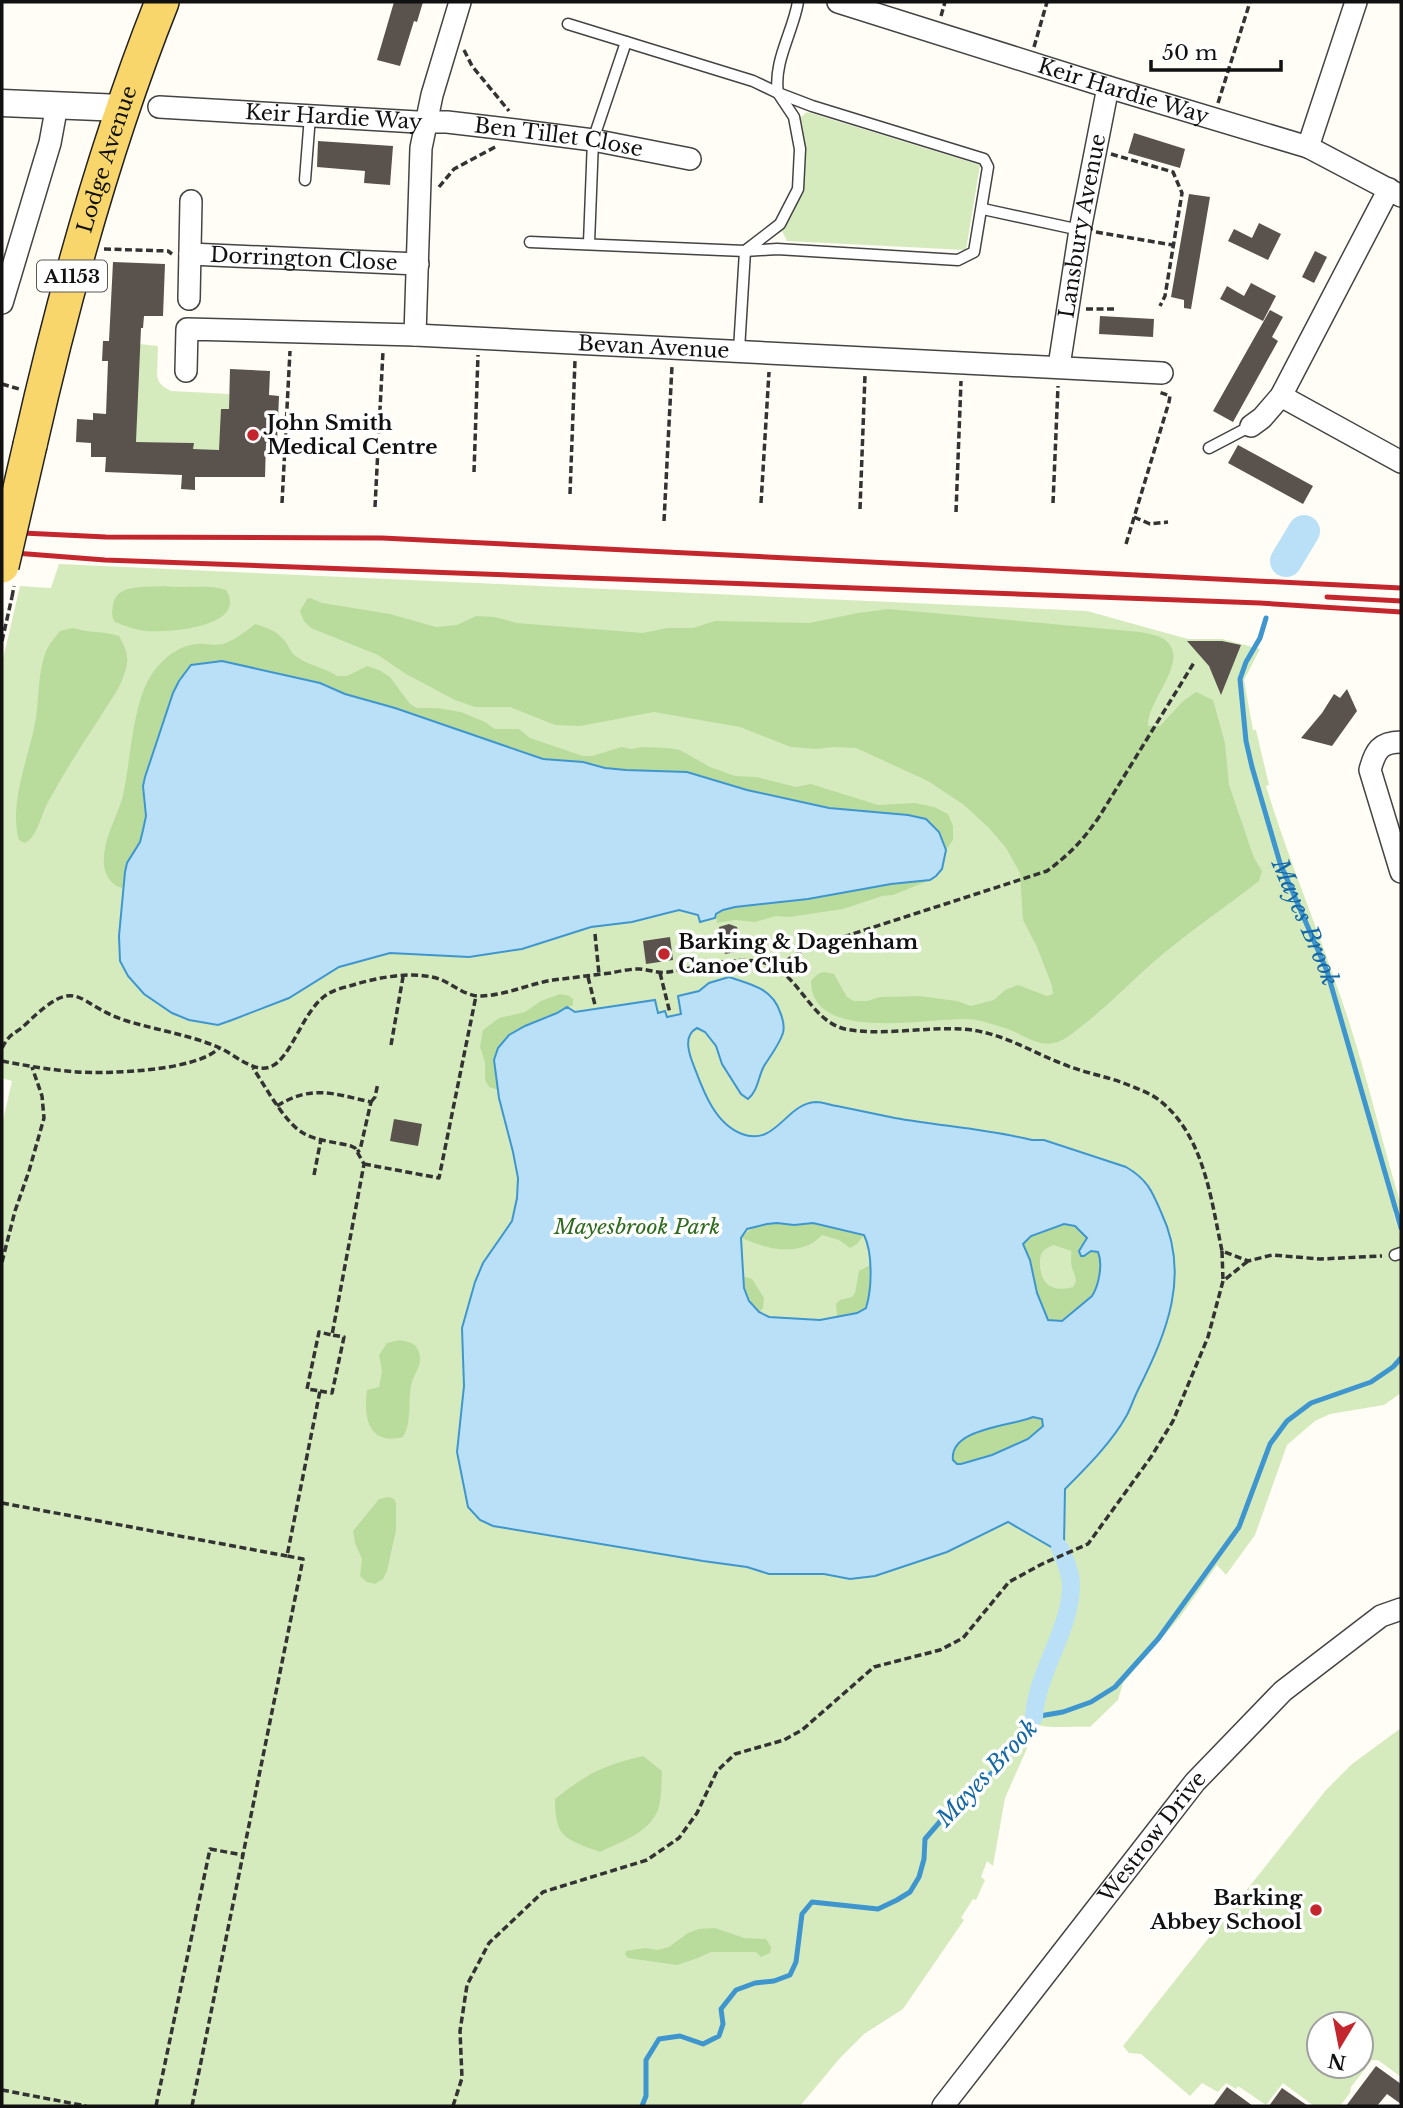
<svg xmlns="http://www.w3.org/2000/svg" width="1403" height="2108" viewBox="0 0 1403 2108" font-family="'Libre Baskerville',serif">
<style>
.green{fill:#d5ebbd;fill-rule:evenodd}
.forest{fill:#b9dc9c;fill-rule:evenodd}
.water{fill:#b9e0f7;stroke:#3f96cf;stroke-width:2;fill-rule:evenodd}
.lines{fill:none;stroke-linecap:round;stroke-linejoin:round}
.stream{stroke:#3f96cf;stroke-width:5}
.canal{stroke:#b9e0f7;stroke-width:18}
.river{stroke:#b9e0f7;stroke-width:32}
.building{fill:#5a524d}
.service-casing{stroke:#444;stroke-width:13}
.minor-casing{stroke:#444;stroke-width:24}
.tertiary-casing{stroke:#444;stroke-width:29}
.primary-casing{stroke:#222;stroke-width:36}
.path{stroke:#333;stroke-width:3.5;stroke-dasharray:7 3.5;stroke-linecap:butt}
.service{stroke:#fff;stroke-width:10}
.minor{stroke:#fff;stroke-width:21}
.tertiary{stroke:#fff;stroke-width:26}
.primary{stroke:#f9d66b;stroke-width:33}
.rail{stroke:#c4262e;stroke-width:5}
.primary-bridge-casing{stroke:#222;stroke-width:36;stroke-linecap:butt}
.path-bridge{stroke:#333;stroke-width:3.5;stroke-dasharray:7 3.5;stroke-linecap:butt}
.primary-bridge{stroke:#f9d66b;stroke-width:33}
.poi-dot{fill:#c4262e;stroke:#fff;stroke-width:2.5}
.labels{text-anchor:middle;dominant-baseline:central;stroke-width:7;stroke-linejoin:round;paint-order:stroke}
.shield{fill:#fff;stroke:#585858;stroke-width:2}
.shield-label{font-size:19px;font-weight:bold;fill:#111}
.street-label{font-size:21px;fill:#111;stroke:#fff}
.poi-label{font-size:21px;font-weight:bold;fill:#111;stroke:#fff;text-anchor:start}
.park-label{font-size:21px;font-style:italic;fill:#2f6b1f;stroke:#fff}
.water-label{font-size:23px;font-style:italic;fill:#1768a6;stroke:#fff}
</style>
<rect width="100%" height="100%" fill="#fffdf5"/>
<g class="green">
<polygon points="807,112 980,165 966,250 787,241 780,227 800,192 804,172 803,137 799,128 799,119"/>
<polygon points="139,344 158,346 157,376 159,382 164,387 171,391 229,394 229,409 221,409 228,451 193,449 193,443 136,442"/>
<path d="M59 564 1087 611 1188 639H1222L1260 649 1244 680 1253 730H1256L1269 785 1266 786C1288 858 1317 927 1341 998 1365 1066 1380 1136 1401 1205V1209L1393 1212 1401 1237V1393L1384 1405 1330 1414 1315 1421 1287 1445 1255 1535 1226 1575 1217 1565 1180 1617 1123 1683 1118 1700 1090 1727C1078 1726 1044 1729 1035 1724L1028 1732 1022 1741 1028 1746 1005 1798 993 1866 987 1861 981 1877 985 1880 976 1900 973 1899 961 1918 964 1920 903 2009 864 2034 840 2058 800 2106H2V1125L12 1081 2 1078V663L20 586 51 588Z"/>
<path d="M1401 1728V2077L1378 2060H1372L1351 2087 1350 2093 1340 2106H1314L1283 2083 1266 2105 1238 2086 1236 2089 1226 2083 1218 2092 1202 2083 1190 2096 1141 2054 1129 2053 1123 2046 1326 1790 1352 1764ZM1319 2024H1361V2066H1319Z"/>
</g>
<g class="forest">
<path d="M164 586C184 589 206 584 226 590 249 627 168 633 146 631 136 630 125 626 115 622 111 616 112 613 113 605 116 583 146 588 164 586Z"/>
<path d="M310 598 322 603 390 614 436 627 457 625 476 616 495 617 517 623 643 633 667 628H693L715 621 809 623 858 613 888 609 1141 632C1148 634 1157 635 1162 638 1195 657 1146 700 1148 726H1160L1183 701 1196 692 1213 700 1225 743 1229 785 1254 858 1262 871 1259 881C1223 909 1184 935 1150 965 1127 986 1106 1007 1082 1026 1075 1031 1068 1038 1060 1041 1040 1050 1024 1034 1005 1028 992 1024 979 1019 965 1019 927 1018 811 1043 811 981 819 971 823 971 834 974L847 997 854 1001H867L880 997 919 996 957 1001 971 1006 994 1000 1005 990 1018 985 1047 996 1053 994 1052 986 1037 947 1023 920 1020 873 1015 864 1006 848 989 828 964 805 928 781 856 748 834 747 816 749 791 747 740 727 654 712 580 726 555 725 510 707H475L455 700 406 674 378 655 311 628 304 621 300 611 307 599Z"/>
<path d="M255 624C269 628 279 632 287 644 290 649 292 654 297 657 309 666 324 667 337 676H347L367 666 379 670 390 677 410 704 417 708H437L461 712 485 722 495 729H519L530 738 583 756H592L622 747 631 749 642 747 668 748 680 750 710 767 735 776 756 777 796 787 811 784 878 805 915 803 934 807 948 814 953 826V840L946 850 939 832 926 819 908 815 829 808 747 790 687 772 626 770 605 768 583 762 543 759 395 708 345 694 320 683 222 661 191 665 179 680 173 693 145 777C142 791 147 804 145 817 143 842 128 864 124 889 112 885 106 878 104 866 102 842 115 821 122 799 132 761 131 693 159 665 169 654 181 646 196 644 205 643 214 646 223 644 235 640 245 632 255 624Z"/>
<path d="M73 628C88 633 104 631 119 636 126 648 130 658 125 672 120 690 108 703 99 719 81 746 64 773 48 802 41 815 38 836 25 843L19 840C8 804 30 754 36 718 39 697 38 674 45 654 48 645 55 638 60 631Z"/>
<polygon points="930,880 893,895 882,896 843,909 789,917 776,916 755,922 735,920 717,923 716,915 723,910 735,907 808,899 891,884"/>
<polygon points="560,994 569,996 573,999 573,1005 525,1026 509,1035 498,1077 499,1090 489,1087 485,1080 485,1062 480,1047 483,1030 499,1018 525,1012 541,1001"/>
<path d="M777 1223 794 1225 813 1223 864 1235 857 1244 850 1248 839 1240 822 1235C801 1258 767 1249 742 1238 749 1227 763 1224 777 1223Z"/>
<path d="M1064 1224 1075 1226 1087 1238 1081 1256H1084L1091 1251 1098 1252C1103 1264 1099 1285 1092 1296L1062 1321 1048 1320 1037 1293 1030 1260 1023 1244 1031 1236ZM1054 1245 1071 1251C1072 1256 1070 1262 1072 1267 1074 1276 1079 1279 1073 1287 1066 1289 1057 1290 1050 1286 1041 1282 1038 1264 1041 1255 1043 1249 1049 1247 1054 1245Z"/>
<polygon points="870,1265 869,1299 866,1308 857,1313 837,1316 836,1304 840,1300 852,1297 855,1293 859,1271"/>
<path d="M743 1276 752 1279 764 1298 763 1308 759 1312C748 1300 744 1291 743 1276Z"/>
<path d="M400 1340C407 1342 415 1342 418 1350 424 1363 416 1370 412 1382 407 1400 413 1420 403 1437 369 1446 363 1418 367 1390L379 1387 382 1371 379 1355 387 1343Z"/>
<path d="M1033 1417 1042 1419 1043 1426 1028 1439 985 1458 961 1464H957L953 1460C949 1428 1013 1426 1033 1417Z"/>
<polygon points="389,1497 394,1499 396,1503 396,1530 387,1571 383,1579 375,1584 367,1582 360,1576 362,1559 355,1543 353,1531 379,1499"/>
<path d="M643 1756 662 1771C661 1783 662 1798 658 1810 649 1833 620 1842 600 1852 566 1839 555 1839 555 1799 588 1773 602 1766 643 1756Z"/>
<polygon points="715,1928 744,1938 766,1939 771,1947 770,1953 761,1957 756,1952 711,1952 698,1958 677,1965 628,1958 625,1954 626,1951 645,1948 658,1950 669,1947 688,1933 699,1929"/>
</g>
<g class="water">
<polygon points="222,661 320,683 345,694 395,708 543,759 583,762 605,768 626,770 687,772 747,790 829,808 908,815 926,819 939,832 946,850 942,869 936,876 930,880 891,884 808,899 735,907 723,910 716,914 715,918 700,922 698,915 679,910 632,922 591,927 522,949 469,957 390,953 339,967 289,998 232,1020 218,1025 189,1020 172,1013 144,994 128,976 120,961 119,936 125,872 127,863 140,842 143,830 146,816 143,786 145,777 173,693 179,681 191,665"/>
<path d="M729 977C750 984 772 988 780 1012 783 1019 785 1025 783 1033 779 1045 771 1055 764 1066 758 1077 758 1091 748 1099L741 1094 722 1064 716 1046 705 1032 697 1028C684 1035 688 1050 692 1061 702 1087 713 1123 742 1134 776 1147 786 1103 816 1102 823 1102 830 1105 837 1106 856 1110 875 1114 895 1118 940 1126 987 1129 1032 1140H1044L1126 1167C1147 1179 1152 1191 1161 1212 1191 1275 1167 1332 1138 1390 1134 1398 1131 1407 1127 1415 1112 1442 1087 1467 1065 1489L1064 1544 1060 1548H1053L1008 1522 947 1552 875 1576 850 1579 824 1574H769L747 1567 703 1561 493 1526 480 1520 468 1507 457 1452 464 1386 462 1328 475 1282 483 1263 512 1221 517 1198 518 1178 513 1152 499 1098 494 1060 498 1048 509 1035 525 1026 557 1013 567 1007 575 1012 655 1000 658 1013 665 1011 667 1017 681 1014 678 996 699 991 709 983ZM777 1223 794 1225 813 1223 864 1235C873 1253 872 1289 866 1308L857 1313 820 1320 769 1317 759 1312 749 1301 744 1288 741 1238 747 1229 767 1224ZM1064 1224 1075 1226 1087 1238 1079 1251 1081 1256H1084L1091 1251 1098 1252C1103 1264 1099 1285 1092 1296L1062 1321 1048 1320 1037 1293 1030 1260 1023 1244 1031 1236ZM1033 1417 1042 1419 1043 1426 1028 1439 992 1455 961 1464H957L953 1460C949 1428 1013 1426 1033 1417Z"/>
</g>
<g class="lines">
<g class="stream">
<path id="s1" d="M1266 618 1260 638 1246 662 1240 679 1246 741 1252 767 1280 863 1327 971 1401 1228"/>
<polyline points="642,2106 646,2096 646,2060 659,2039 680,2036 703,2044 719,2036 723,2024 721,2009 736,1990 755,1983 774,1981 790,1975 796,1962 802,1914 812,1902 878,1909 897,1900 910,1892 919,1877 924,1859 925,1839 950,1810 972,1792 1005,1760 1014,1749 1023,1727 1034,1717 1063,1712 1091,1702 1115,1687 1158,1639 1239,1527 1270,1444 1287,1421 1311,1403 1371,1382 1393,1367 1401,1358"/>
</g>
<path class="canal" d="M1034 1717C1037 1671 1071 1630 1071 1585 1071 1572 1065 1560 1060 1548"/>
<polyline class="river" points="1286,561 1304,531"/>
</g>
<g class="building">
<polygon points="394,2 423,2 417,22 414,21 400,66 377,60"/>
<polygon points="1134,133 1185,149 1180,168 1128,153"/>
<polygon points="318,141 393,146 390,185 364,183 365,171 317,167"/>
<polygon points="1189,194 1210,197 1191,309 1184,308 1184,300 1171,297"/>
<polygon points="1259,223 1281,234 1268,260 1228,241 1234,229 1252,238"/>
<polygon points="1315,251 1327,257 1314,283 1302,277"/>
<polygon points="113,262 165,264 163,316 144,316 143,328 141,328 136,442 194,443 193,449 219,450 221,409 229,409 230,369 270,371 269,395 279,396 277,443 266,443 265,477 195,477 195,490 181,489 182,475 105,472 106,457 91,457 91,443 76,442 77,419 93,420 93,413 106,414 108,361 102,361 103,341 109,341"/>
<polygon points="1251,283 1276,296 1263,321 1220,299 1227,286 1244,296"/>
<polygon points="1270,310 1283,317 1272,337 1278,341 1233,422 1213,411"/>
<polygon points="1100,316 1154,319 1153,337 1099,334"/>
<polygon points="1238,445 1313,486 1303,504 1228,463"/>
<polygon points="1187,641 1222,641 1241,645 1221,695 1209,666"/>
<polygon points="1347,689 1357,711 1332,746 1301,738 1322,713 1334,694 1340,698"/>
<polygon points="729,924 737,927 741,944 736,952 725,954 719,927"/>
<polygon points="670,937 673,960 646,964 643,941"/>
<polygon points="394,1119 422,1124 418,1146 390,1141"/>
<polygon points="1376,2066 1401,2084 1401,2104 1387,2094 1377,2106 1346,2106"/>
<polygon points="1227,2087 1253,2106 1213,2106"/>
<polygon points="1282,2088 1308,2106 1269,2106"/>
</g>
<g class="lines">
<g class="service-casing">
<g id="service">
<polyline points="568,24 753,81 778,93 794,117 800,149 798,189 780,224 745,251 739,350"/>
<polyline points="305,180 310,116"/>
<polyline points="983,209 1080,230"/>
<path d="M530 242 745 251 777 249 958 260 974 252 988 167 984 159 812 106 778 93C773 62 793 32 798 2"/>
<polyline points="589,243 593,140 626,42"/>
<polyline points="1209,448 1251,426"/>
<polyline points="1395,1255 1401,1253"/>
</g>
</g>
<g class="minor-casing">
<g id="minor">
<path id="s2" d="M838 2 1108 87 1308 147 1401 196"/>
<path id="s3" d="M159 107 417 122H447L515 130 593 140 690 159"/>
<polyline points="1308,147 1356,2"/>
<polyline points="1389,189 1281,396 1401,462"/>
<path id="s4" d="M190 254 418 264"/>
<polyline points="189,299 191,201"/>
<polyline points="2,303 50,143 57,105"/>
<polyline points="415,335 421,148 432,95 460,2"/>
<path id="s5" d="M1059 366 1080 230 1108 87"/>
<path id="s6" d="M186 371 187 329 415 335 1162 373"/>
<polyline points="1251,426 1262,418 1281,396"/>
<path d="M1401 742C1380 742 1375 751 1370 770L1401 872"/>
<path id="s7" d="M943 2106 1195 1782 1283 1691 1381 1616 1401 1609"/>
</g>
</g>
<g class="tertiary-casing">
<polyline id="tertiary" points="2,103 122,108"/>
</g>
<g class="primary-casing">
<g id="primary">
<path id="s8" d="M30 445C64 295 105 145 162 2"/>
</g>
</g>
<g class="path">
<polyline points="941,16 945,2"/>
<polyline points="1034,47 1047,2"/>
<polyline points="464,50 472,66 509,111"/>
<polyline points="1218,103 1250,2"/>
<polyline points="1111,154 1173,172 1182,193 1165,296 1160,306"/>
<polyline points="439,187 454,169 497,146"/>
<polyline points="1096,232 1173,245"/>
<polyline points="104,249 168,251 172,254"/>
<polyline points="1086,309 1116,309"/>
<polyline points="2,384 19,389"/>
<polyline points="474,472 478,355"/>
<polyline points="570,494 575,360"/>
<polyline points="282,503 290,351"/>
<polyline points="761,503 769,372"/>
<polyline points="1053,503 1058,386"/>
<polyline points="375,507 383,351"/>
<polyline points="860,509 865,375"/>
<polyline points="956,512 961,381"/>
<polyline points="1134,517 1150,524 1168,522"/>
<polyline points="664,521 672,366"/>
<polyline points="1126,544 1169,402 1170,396 1159,392"/>
<polyline points="2,641 12,597"/>
<polyline points="595,934 599,974"/>
<path d="M779 969 789 959 806 949 1047 871C1069 855 1084 839 1099 817L1195 661"/>
<polyline points="660,973 670,1013"/>
<polyline points="588,977 595,1005"/>
<polyline points="391,1045 403,977"/>
<path d="M2 1048C11 1031 15 1035 27 1023 80 972 75 1005 127 1021 157 1030 189 1035 218 1047 234 1054 253 1073 270 1067 292 1059 303 1008 328 994 335 989 347 987 356 984 381 977 416 970 442 980 455 986 467 997 482 996 506 995 529 984 553 980 572 978 591 975 611 973 620 971 630 969 639 969 649 969 657 974 668 972 697 968 732 956 761 962 799 970 808 1020 845 1029 878 1036 926 1027 961 1029 1000 1031 1029 1051 1063 1064 1084 1073 1106 1076 1126 1084 1136 1088 1150 1093 1159 1100 1204 1135 1211 1199 1222 1251L1248 1261 1272 1255 1320 1259 1382 1256"/>
<path d="M2 1061C27 1066 52 1070 77 1072 109 1074 197 1071 219 1048"/>
<polyline points="371,1102 375,1097 378,1083"/>
<path d="M277 1106C312 1084 334 1094 371 1102L360 1150 357 1152"/>
<polyline points="364,1164 439,1178 476,996"/>
<polyline points="314,1175 321,1139"/>
<polyline points="1222,1251 1223,1281"/>
<polyline points="2,1262 15,1211 29,1171 44,1118 42,1096 32,1067"/>
<polyline points="320,1391 332,1393 344,1337 332,1335"/>
<polyline points="2,1503 287,1556"/>
<polyline points="2,2090 86,2106"/>
<polyline points="156,2106 210,1849 243,1855"/>
<path d="M192 2106 303 1559 287 1556 320 1391 307 1389 319 1332 332 1335 364 1164 355 1148 351 1146C336 1142 316 1141 303 1133 285 1123 265 1086 253 1068"/>
<polyline points="453,2106 462,2078 460,2031 467,1985 489,1943 543,1892 647,1860 679,1838 697,1813 717,1771 735,1754 784,1740 802,1730 874,1667 940,1650 963,1638 1009,1582 1042,1564 1088,1544 1151,1457 1173,1421 1208,1337 1223,1281 1248,1261"/>
</g>
<use href="#service" class="service"/>
<use href="#minor" class="minor"/>
<use href="#tertiary" class="tertiary"/>
<use href="#primary" class="primary"/>
<g class="rail">
<polyline points="2,532 106,537 382,538 1401,588"/>
<polyline points="2,552 105,560 1260,603 1401,612"/>
<polyline points="1327,597 1401,601"/>
</g>
<g class="primary-bridge-casing">
<polyline id="primary-bridge" points="2,566 30,445"/>
</g>
<polyline class="path-bridge" points="12,597 14,586"/>
<use href="#primary-bridge" class="primary-bridge"/>
</g>
<g class="poi-dot">
<circle cx="253" cy="435" r="7"/>
<circle cx="664" cy="954" r="7"/>
<circle cx="1316" cy="1910" r="7"/>
</g>
<g class="labels">
<rect class="shield" x="37" y="260.5" width="70" height="31" rx="5"/>
<g class="shield-label">
<text x="72" y="276">A1153</text>
</g>
<g class="street-label">
<text stroke="none"><textPath href="#s2" startOffset="299">Keir Hardie Way</textPath></text>
<text stroke="none"><textPath href="#s3" startOffset="175">Keir Hardie Way</textPath></text>
<text stroke="none"><textPath href="#s3" startOffset="401">Ben Tillet Close</textPath></text>
<text stroke="none"><textPath href="#s8" startOffset="296">Lodge Avenue</textPath></text>
<text stroke="none"><textPath href="#s5" startOffset="142">Lansbury Avenue</textPath></text>
<text stroke="none"><textPath href="#s4" startOffset="114">Dorrington Close</textPath></text>
<text stroke="none"><textPath href="#s6" startOffset="509">Bevan Avenue</textPath></text>
<text stroke="none"><textPath href="#s7" startOffset="341">Westrow Drive</textPath></text>
</g>
<g class="poi-label">
<text x="267" y="423">John Smith<tspan x="267" dy="24">Medical Centre</tspan></text>
<text x="678" y="942">Barking &amp; Dagenham<tspan x="678" dy="24">Canoe Club</tspan></text>
<text x="1302" y="1898" text-anchor="end">Barking<tspan x="1302" dy="24">Abbey School</tspan></text>
</g>
<g class="park-label">
<text x="637" y="1227">Mayesbrook Park</text>
</g>
<g class="water-label">
<text stroke="none"><textPath href="#s1" startOffset="320">Mayes Brook</textPath></text>
<text transform="translate(987 1773) rotate(-47)">Mayes Brook</text>
</g>
</g>
<rect width="1403" height="2108" fill="none" stroke="#111111" stroke-width="7"/>
<g transform="translate(1340 2045) rotate(190)"><circle r="33" fill="#ffffff" stroke="#a0a0a0" stroke-width="2"/>
<path d="M0-5L12 26L0 18L-12 26Z" fill="#c4262e"/>
<text y="-10" font-size="19" font-weight="bold" text-anchor="middle" fill="#111111">N</text>
</g>
<path d="M1151 60v10h130v-10" fill="none" stroke="#111111" stroke-width="3.5"/>
<text x="1162" y="60" font-size="21" fill="#111111" stroke="#ffffff" stroke-width="5" paint-order="stroke">50 m</text>
</svg>
